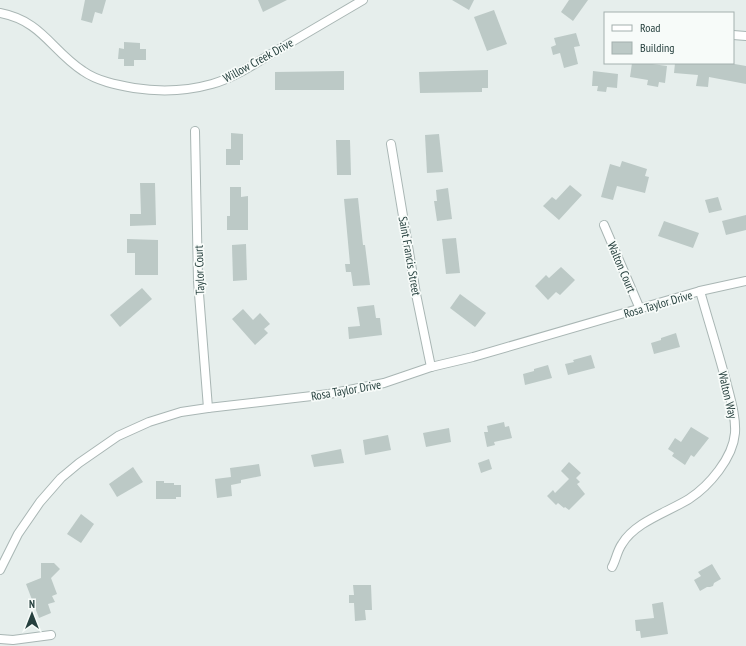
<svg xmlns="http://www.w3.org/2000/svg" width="746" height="646" viewBox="0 0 746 646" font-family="'PT Sans Narrow',sans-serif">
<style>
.building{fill:#bcc9c6}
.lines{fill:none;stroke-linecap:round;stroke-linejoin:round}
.minor-casing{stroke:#a9b6b4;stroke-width:10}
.minor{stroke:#fff;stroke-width:8}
.labels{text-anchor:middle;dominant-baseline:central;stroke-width:3.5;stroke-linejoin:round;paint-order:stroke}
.street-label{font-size:12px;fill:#26403e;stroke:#f7fbf9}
</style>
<rect width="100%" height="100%" fill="#e6eeec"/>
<g class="building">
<polygon points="85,0 106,0 102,14 95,12 92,23 81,20"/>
<polygon points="258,0 287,0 263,12"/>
<polygon points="452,0 474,0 469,10"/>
<polygon points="569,0 588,0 573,21 561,12"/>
<polygon points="494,10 507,44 487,51 474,17"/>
<polygon points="576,33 580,46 574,47 578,64 564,68 560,53 553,55 551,47 556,45 554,38"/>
<polygon points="124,42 140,43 140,49 146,49 146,60 134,60 134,66 124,66 124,59 118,59 119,48 124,49"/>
<polygon points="632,63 645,63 667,66 665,83 659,82 658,87 647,85 648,80 630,77"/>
<polygon points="675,63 729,63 746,66 746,84 709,77 708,87 696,86 698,75 674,73"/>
<polygon points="488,70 488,88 482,88 482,92 420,93 419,72"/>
<polygon points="344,71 344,90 275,90 275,72"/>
<polygon points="593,71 618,74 617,88 607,87 606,92 597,91 598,86 592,86"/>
<polygon points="231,133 243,134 243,160 240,160 240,165 226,165 226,149 231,149"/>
<polygon points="439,134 443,172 427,173 425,135"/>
<polygon points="336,140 350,140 351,175 337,175"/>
<polygon points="622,161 647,169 645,176 649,177 645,193 617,186 613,200 601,197 610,164 620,167"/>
<polygon points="140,183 155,183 156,225 130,226 130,214 141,214"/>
<polygon points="570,185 582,195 559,220 543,206 552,197 556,200"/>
<polygon points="230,187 241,187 241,197 248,196 248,230 227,230 227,216 230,216"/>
<polygon points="448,188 452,219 437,221 434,201 437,201 436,190"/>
<polygon points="718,197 722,210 709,213 705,200"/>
<polygon points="358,198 363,245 365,245 370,285 353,286 351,272 346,272 345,264 350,264 344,199"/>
<polygon points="746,215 746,230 726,235 722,221"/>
<polygon points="664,221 699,233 693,248 658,236"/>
<polygon points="456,238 460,273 446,274 442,239"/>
<polygon points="127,239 158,240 158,275 135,275 135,253 127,253"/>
<polygon points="246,244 247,280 233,281 232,245"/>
<polygon points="561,267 575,280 560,295 556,292 548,300 535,286 546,275 549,278"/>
<polygon points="142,288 152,299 120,327 110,315"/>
<polygon points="460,294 486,313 475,327 450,308"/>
<polygon points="374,305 376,318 380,318 382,335 349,339 348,327 360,326 357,307"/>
<polygon points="243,309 253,320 260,313 270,324 264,329 268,333 255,345 232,319"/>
<polygon points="676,333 680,347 654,354 651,343 661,340 661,338"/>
<polygon points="591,355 595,368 568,375 565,364 574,362 573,360"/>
<polygon points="548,365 552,378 525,385 523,374 534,371 534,369"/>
<polygon points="504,422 505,427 509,426 512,438 494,442 495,445 487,447 484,432 488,432 487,426"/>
<polygon points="691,427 709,438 694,457 691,455 685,465 672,456 674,453 668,449 675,438 681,442"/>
<polygon points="449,428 451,442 426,447 423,433"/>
<polygon points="388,435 391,450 365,455 363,440"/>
<polygon points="341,449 344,463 314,467 311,455"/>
<polygon points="489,459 492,469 481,473 478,463"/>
<polygon points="569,462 581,473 576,478 580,482 577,484 585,494 569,510 565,507 564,508 558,503 556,505 547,496 553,490 555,493 569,479 561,471"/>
<polygon points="259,464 261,476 241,480 241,483 231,485 232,496 217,498 215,479 231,477 230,468"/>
<polygon points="133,467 143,482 117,497 109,484"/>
<polygon points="156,481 164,481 164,483 174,483 174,485 181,485 181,497 176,497 176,499 156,499"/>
<polygon points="81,514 94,524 81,543 67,534"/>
<polygon points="41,563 54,563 60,569 51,578 57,594 52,596 55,602 48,604 51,613 39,618 26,584 41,578"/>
<polygon points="712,564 721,579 714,583 713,586 710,587 707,587 700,591 694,580 701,576 698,572"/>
<polygon points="353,585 371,585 372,610 365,610 366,620 355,621 354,603 349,603 349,595 354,595"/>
<polygon points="663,602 668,634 641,638 640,631 636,631 635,620 654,618 652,604"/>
</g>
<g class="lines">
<g class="minor-casing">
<g id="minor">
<path d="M0 13C42 21 51 50 83 71 97 81 117 85 134 88 160 92 187 91 212 84 233 78 253 65 271 54 302 36 332 18 363 0"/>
<polyline points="733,35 746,36"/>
<polyline points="195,131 198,281 208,408"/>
<polyline points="391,144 416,294 431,367"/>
<polyline points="604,225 640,309"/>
<path d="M612 567C616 560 617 551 622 544 635 522 668 512 689 499 709 486 733 458 735 433 736 417 731 401 727 385 719 354 709 323 700 291"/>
<polyline points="0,570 18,534 40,502 61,478 79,463 118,436 149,422 181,412 208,408 329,394 384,383 431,367 473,357 700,291 746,281"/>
<polyline points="0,639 13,640 51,635"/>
</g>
</g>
<use href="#minor" class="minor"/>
</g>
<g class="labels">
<g class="street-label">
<text transform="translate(258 60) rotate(-29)">Willow Creek Drive</text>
<text transform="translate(410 256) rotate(80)">Saint Francis Street</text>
<text transform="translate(622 267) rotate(67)">Walton Court</text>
<text transform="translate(199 270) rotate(-92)">Taylor Court</text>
<text transform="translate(658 304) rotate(-16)">Rosa Taylor Drive</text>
<text transform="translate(346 390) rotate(-10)">Rosa Taylor Drive</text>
<text transform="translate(728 395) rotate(77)">Walton Way</text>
</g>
</g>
<rect x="604" y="12" width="130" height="52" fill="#f7fbf9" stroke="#a3b0ae"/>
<rect x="612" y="25" width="20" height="6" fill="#ffffff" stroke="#a3b0ae"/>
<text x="640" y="32" font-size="12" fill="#26403e">Road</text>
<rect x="612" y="42" width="20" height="12" fill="#bcc9c6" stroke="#a3b0ae"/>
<text x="640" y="52" font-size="12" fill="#26403e">Building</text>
<g transform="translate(32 614)" stroke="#f7fbf9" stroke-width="3" paint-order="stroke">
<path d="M0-3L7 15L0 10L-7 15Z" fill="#26403e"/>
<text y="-6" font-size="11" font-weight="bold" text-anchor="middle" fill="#26403e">N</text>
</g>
</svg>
